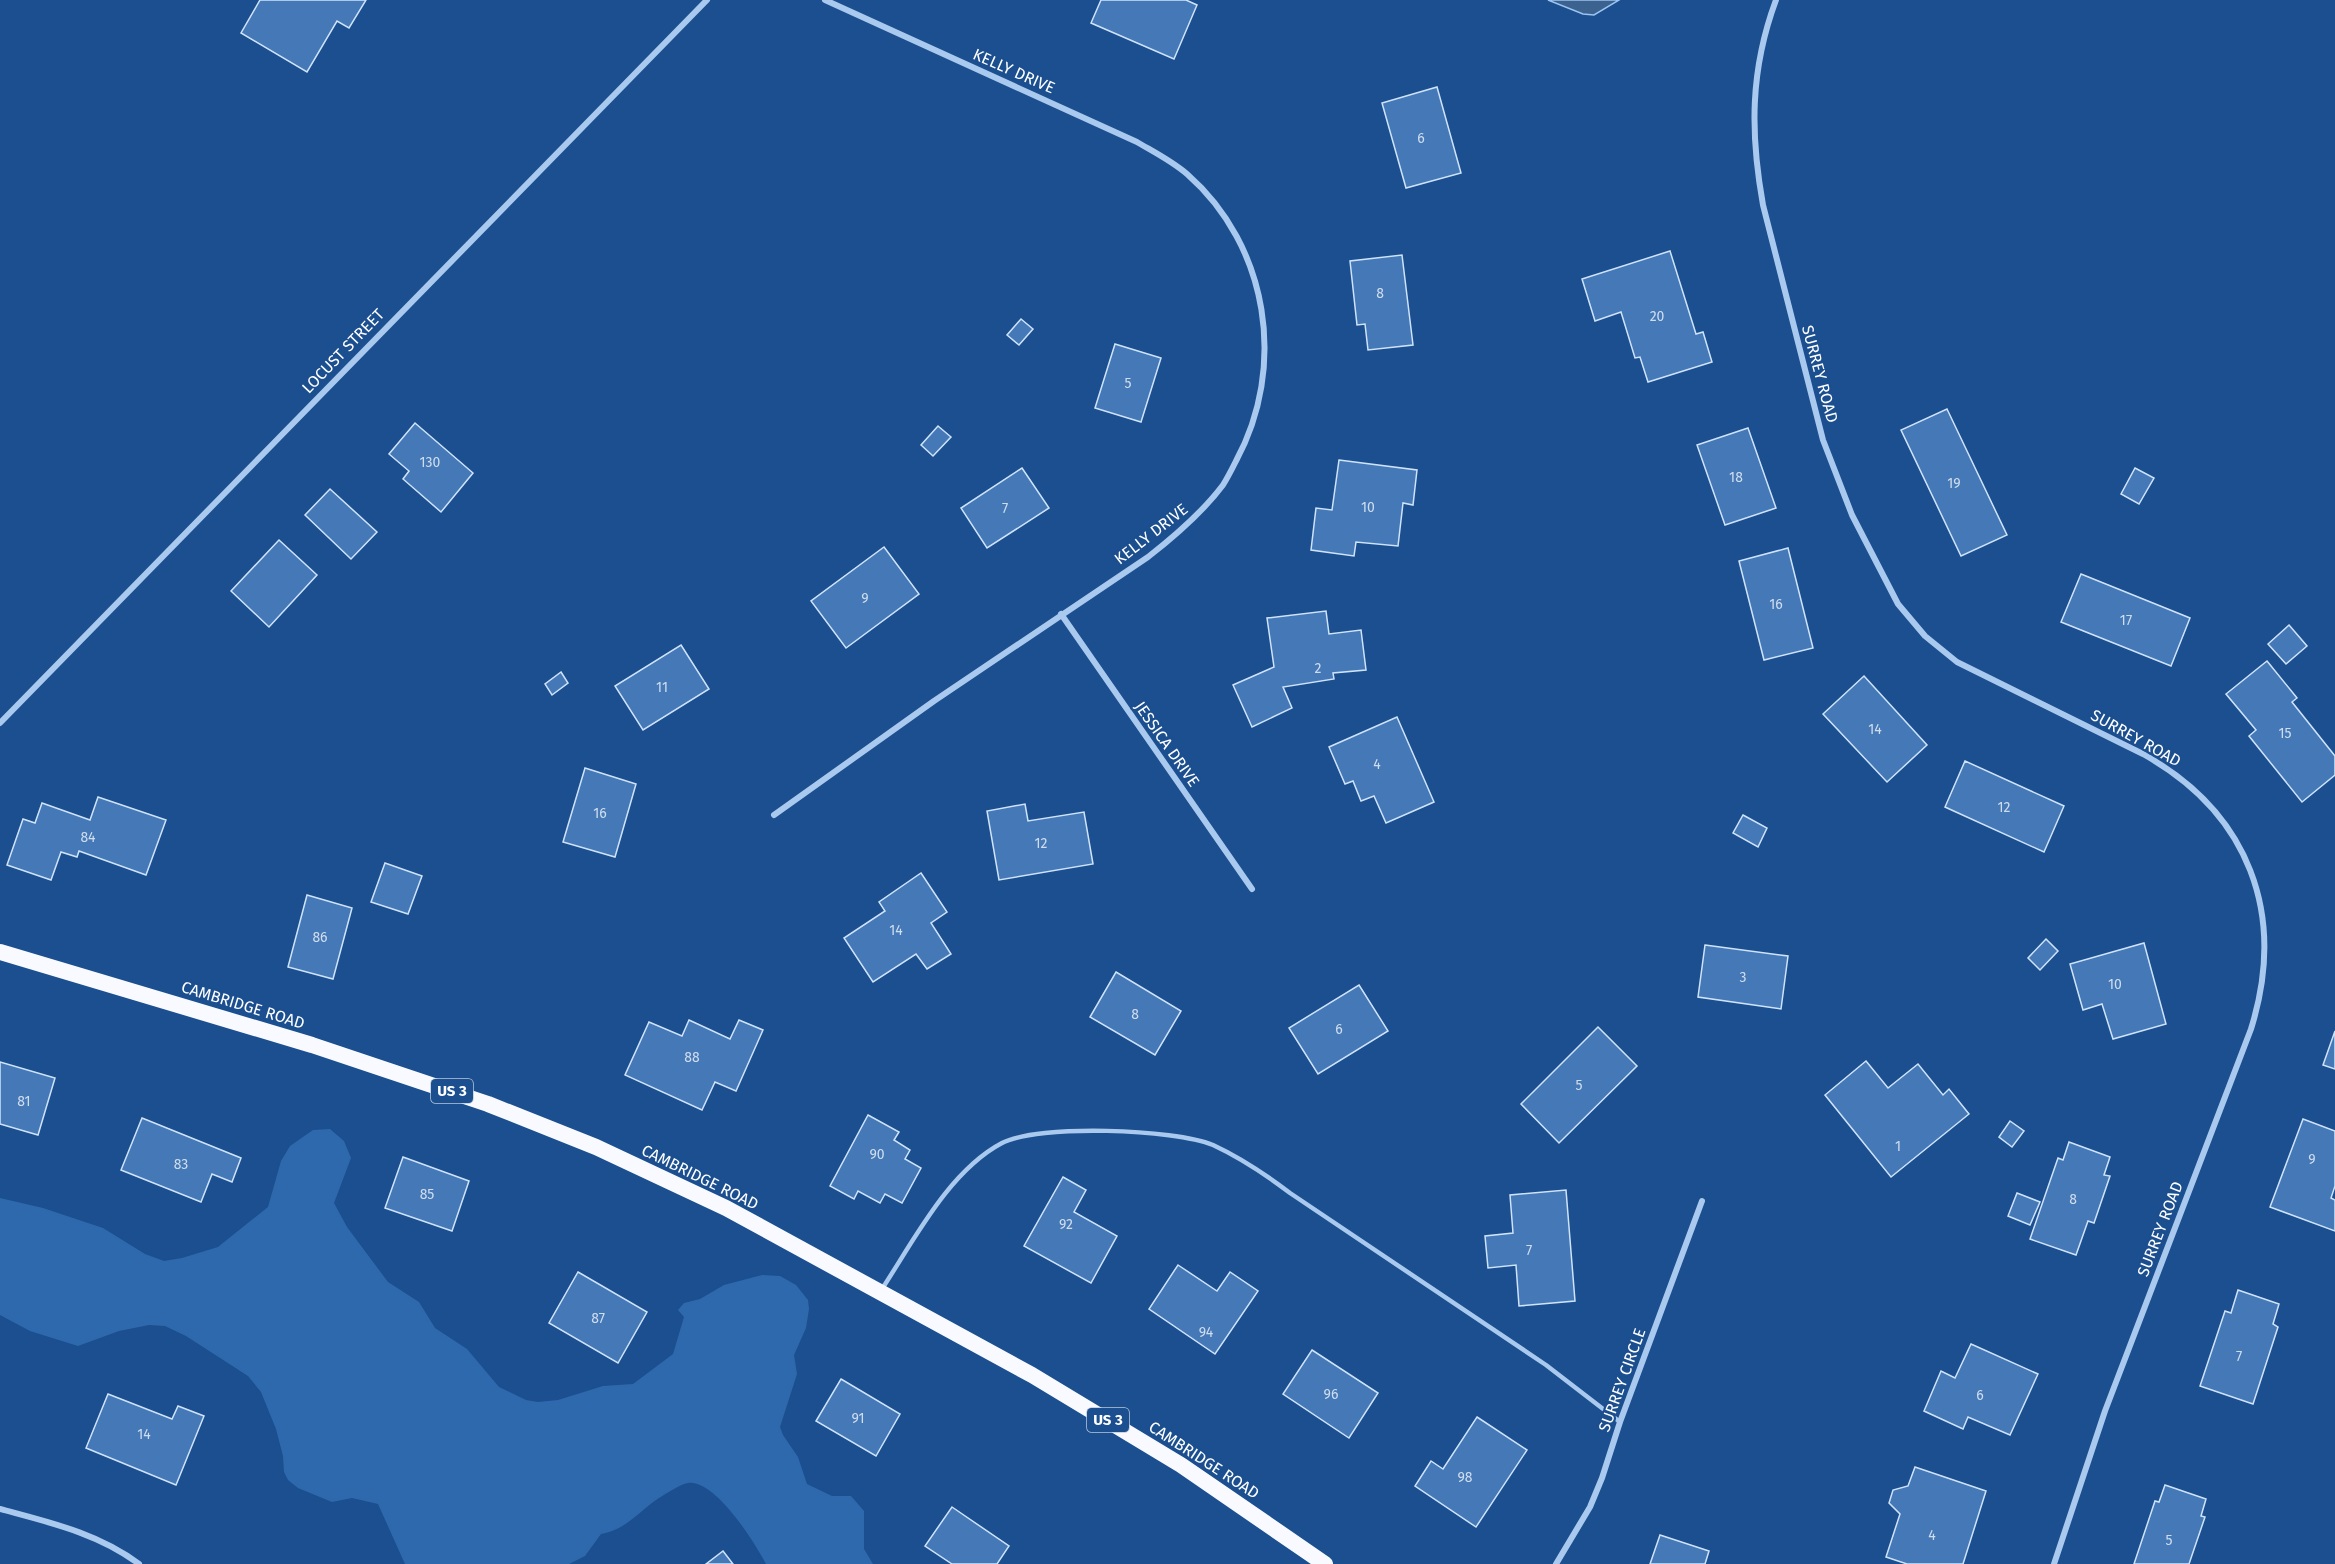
<svg xmlns="http://www.w3.org/2000/svg" width="2335" height="1564" viewBox="0 0 2335 1564" font-family="'Fira Sans',sans-serif">
<style>
.green{fill:#2e69ad}
.water{fill:#3c6290;stroke:#9cc4f0;stroke-width:1.5}
.building{fill:#4478b7;stroke:#cfe3fa;stroke-width:1.5}
.lines{fill:none;stroke-linecap:round;stroke-linejoin:round}
.service{stroke:#a9c9ee;stroke-width:4.5}
.minor{stroke:#a9c9ee;stroke-width:6}
.trunk{stroke:#f8faff;stroke-width:16}
.labels{text-anchor:middle;dominant-baseline:central;stroke-width:4.5;stroke-linejoin:round;paint-order:stroke}
.number-label{font-size:14px;fill:#d0dded}
.shield{fill:#1b4f8f;stroke:#bbcadd;stroke-width:1.5}
.shield-label{font-size:15px;font-weight:bold;fill:#fff}
.street-label{font-size:16px;fill:#fff;stroke:#1b4f8f}
</style>
<rect width="100%" height="100%" fill="#1b4f8f"/>
<path class="green" d="M330 1129 344 1141 351 1158 334 1203 347 1227 388 1282 419 1302 435 1328 467 1349 499 1387 526 1400 538 1402 558 1400 603 1386 633 1384 673 1354 684 1317 678 1310 684 1303 700 1299 724 1285 762 1275 780 1276 796 1285 808 1300 809 1309 806 1328 794 1355 797 1374 780 1427 783 1435 798 1457 807 1484 832 1496H851L864 1511V1549L873 1564H766C755 1543 715 1479 688 1483 680 1484 666 1494 659 1498 638 1512 627 1529 601 1534L585 1556 569 1564H405L378 1504 352 1498 332 1502 298 1488 288 1480 284 1472 283 1456 276 1429 261 1392 248 1376 186 1336 165 1326 149 1325 119 1331 78 1346 30 1331 0 1315V1198L43 1208 103 1228 145 1254 164 1261 182 1258 218 1247 268 1207 281 1161 290 1146 313 1130Z"/>
<polygon class="water" points="1548,0 1619,0 1594,15 1583,14"/>
<g class="building">
<polygon points="260,0 366,0 349,28 337,21 307,72 241,33"/>
<polygon points="1101,0 1186,0 1197,5 1174,59 1091,23"/>
<polygon points="1437,87 1461,173 1406,188 1382,103"/>
<polygon points="1670,251 1696,334 1703,332 1712,362 1648,382 1640,357 1635,358 1621,312 1595,321 1582,279"/>
<polygon points="1402,255 1413,345 1368,350 1365,324 1357,325 1350,261"/>
<polygon points="1021,319 1033,329 1019,345 1007,335"/>
<polygon points="1115,344 1161,358 1141,422 1095,408"/>
<polygon points="1947,409 2007,535 1961,556 1901,430"/>
<polygon points="415,423 473,473 441,512 403,479 409,471 389,454"/>
<polygon points="938,426 951,437 933,456 921,445"/>
<polygon points="1748,428 1776,508 1725,525 1697,445"/>
<polygon points="1339,460 1417,470 1413,505 1403,503 1398,546 1356,542 1354,556 1311,550 1316,508 1332,510"/>
<polygon points="1022,468 1049,508 987,548 961,508"/>
<polygon points="2135,468 2154,478 2139,504 2121,494"/>
<polygon points="330,489 377,532 351,559 305,515"/>
<polygon points="279,540 317,575 269,627 231,591"/>
<polygon points="884,547 919,594 846,648 811,601"/>
<polygon points="1788,548 1813,648 1764,660 1739,561"/>
<polygon points="2081,574 2190,618 2171,666 2061,622"/>
<polygon points="1326,611 1329,634 1361,630 1366,670 1333,673 1334,679 1283,687 1292,708 1252,727 1233,685 1274,667 1267,618"/>
<polygon points="2289,625 2307,646 2286,664 2268,644"/>
<polygon points="681,645 709,689 643,730 615,686"/>
<polygon points="2267,661 2297,698 2292,702 2335,756 2335,775 2302,802 2249,736 2256,730 2226,694"/>
<polygon points="561,672 568,683 552,695 545,684"/>
<polygon points="1864,676 1927,745 1887,782 1823,714"/>
<polygon points="1397,717 1434,802 1386,823 1374,796 1361,801 1353,781 1345,784 1329,747"/>
<polygon points="1965,761 2064,806 2044,852 1945,807"/>
<polygon points="585,768 636,784 615,857 563,842"/>
<polygon points="98,797 166,820 146,875 79,851 77,857 61,852 51,880 7,865 23,819 35,823 42,803 90,820"/>
<polygon points="1025,804 1028,821 1084,812 1093,864 999,880 987,811"/>
<polygon points="1743,815 1767,828 1758,847 1733,833"/>
<polygon points="385,863 422,876 408,914 371,902"/>
<polygon points="921,873 947,912 931,923 951,954 927,969 916,954 873,982 844,938 885,911 879,902"/>
<polygon points="307,895 352,908 333,979 288,967"/>
<polygon points="2046,939 2058,951 2040,970 2028,958"/>
<polygon points="2144,943 2166,1024 2113,1039 2102,1004 2083,1010 2070,964"/>
<polygon points="1705,945 1788,956 1781,1009 1698,997"/>
<polygon points="1116,972 1181,1011 1155,1055 1090,1017"/>
<polygon points="1359,985 1388,1031 1318,1074 1289,1028"/>
<polygon points="689,1020 730,1039 739,1020 763,1030 736,1091 715,1082 702,1110 625,1075 649,1022 682,1036"/>
<polygon points="1598,1027 1637,1066 1559,1143 1521,1104"/>
<polygon points="2335,1031 2335,1069 2323,1065"/>
<polygon points="1866,1061 1888,1088 1918,1064 1943,1095 1949,1089 1969,1114 1891,1177 1825,1095"/>
<polygon points="0,1062 55,1078 38,1135 0,1124"/>
<polygon points="868,1115 899,1132 894,1140 910,1150 905,1159 921,1168 902,1203 885,1194 880,1203 858,1191 854,1199 830,1186"/>
<polygon points="142,1118 241,1158 232,1182 212,1174 201,1202 121,1170"/>
<polygon points="2303,1119 2335,1131 2335,1186 2331,1198 2335,1200 2335,1231 2270,1207"/>
<polygon points="2010,1121 2024,1131 2012,1147 1999,1137"/>
<polygon points="2069,1142 2110,1157 2104,1175 2110,1176 2094,1223 2088,1221 2076,1255 2030,1239 2058,1158 2063,1160"/>
<polygon points="403,1157 469,1181 452,1231 385,1208"/>
<polygon points="1063,1177 1086,1190 1074,1212 1117,1236 1091,1283 1024,1246"/>
<polygon points="1566,1190 1575,1301 1519,1306 1516,1265 1488,1268 1485,1236 1513,1233 1510,1195"/>
<polygon points="2017,1193 2040,1202 2030,1225 2008,1216"/>
<polygon points="1178,1265 1217,1291 1230,1272 1258,1291 1215,1354 1149,1309"/>
<polygon points="578,1272 647,1312 618,1363 549,1323"/>
<polygon points="2238,1290 2279,1304 2273,1324 2278,1327 2253,1404 2200,1386 2225,1311 2231,1313"/>
<polygon points="1971,1344 2038,1374 2010,1435 1968,1417 1963,1429 1924,1411 1941,1371 1955,1378"/>
<polygon points="1312,1350 1378,1393 1349,1438 1283,1394"/>
<polygon points="841,1379 900,1414 876,1456 816,1421"/>
<polygon points="108,1394 172,1419 178,1406 204,1416 176,1485 86,1448"/>
<polygon points="1477,1417 1527,1450 1476,1527 1415,1486 1431,1461 1443,1469"/>
<polygon points="1915,1467 1986,1491 1963,1564 1907,1564 1886,1557 1900,1514 1889,1503 1893,1490 1908,1486"/>
<polygon points="2165,1485 2206,1499 2201,1516 2205,1517 2189,1564 2134,1564 2155,1501 2159,1502"/>
<polygon points="952,1507 1009,1546 997,1564 952,1564 925,1546"/>
<polygon points="1660,1535 1709,1551 1705,1564 1650,1564"/>
<polygon points="723,1551 733,1564 706,1564"/>
</g>
<g class="lines">
<path class="service" d="M882 1289C914 1240 949 1171 1002 1143 1039 1124 1174 1129 1213 1145 1241 1158 1265 1174 1290 1193L1546 1365 1620 1422"/>
<g class="minor">
<path d="M1776 0C1750 70 1750 133 1763 205L1823 440 1852 515 1898 604 1925 636 1957 662 2143 754C2249 813 2287 914 2251 1029L2105 1411 2054 1564"/>
<polyline points="1061,614 1252,889"/>
<polyline points="0,723 707,0"/>
<path d="M774 815 934 701 1148 557C1175 536 1202 513 1223 485 1228 477 1232 469 1236 461 1287 367 1269 246 1187 174 1172 161 1154 152 1137 142L825 0"/>
<path d="M0 1509C48 1522 98 1533 139 1564"/>
<polyline points="1556,1564 1590,1507 1602,1478 1620,1422 1702,1201"/>
</g>
<polyline class="trunk" points="0,952 312,1045 488,1104 596,1147 726,1208 1032,1375 1181,1465 1325,1564"/>
</g>
<g class="labels">
<g class="number-label">
<text x="1421" y="138">6</text>
<text x="1380" y="293">8</text>
<text x="1657" y="316">20</text>
<text x="1128" y="383">5</text>
<text x="430" y="462">130</text>
<text x="1736" y="477">18</text>
<text x="1954" y="483">19</text>
<text x="1368" y="507">10</text>
<text x="1005" y="508">7</text>
<text x="865" y="598">9</text>
<text x="1776" y="604">16</text>
<text x="2126" y="620">17</text>
<text x="1318" y="668">2</text>
<text x="662" y="687">11</text>
<text x="1875" y="729">14</text>
<text x="2285" y="733">15</text>
<text x="1377" y="764">4</text>
<text x="2004" y="807">12</text>
<text x="600" y="813">16</text>
<text x="88" y="837">84</text>
<text x="1041" y="843">12</text>
<text x="896" y="930">14</text>
<text x="320" y="937">86</text>
<text x="1743" y="977">3</text>
<text x="2115" y="984">10</text>
<text x="1135" y="1014">8</text>
<text x="1339" y="1029">6</text>
<text x="692" y="1057">88</text>
<text x="1579" y="1085">5</text>
<text x="24" y="1101">81</text>
<text x="1898" y="1146">1</text>
<text x="877" y="1154">90</text>
<text x="2312" y="1159">9</text>
<text x="181" y="1164">83</text>
<text x="427" y="1194">85</text>
<text x="2073" y="1199">8</text>
<text x="1066" y="1224">92</text>
<text x="1529" y="1250">7</text>
<text x="598" y="1318">87</text>
<text x="1206" y="1332">94</text>
<text x="2239" y="1356">7</text>
<text x="1331" y="1394">96</text>
<text x="1980" y="1395">6</text>
<text x="858" y="1418">91</text>
<text x="144" y="1434">14</text>
<text x="1465" y="1477">98</text>
<text x="1932" y="1535">4</text>
<text x="2169" y="1540">5</text>
</g>
<g class="shield">
<rect x="431" y="1079" width="42" height="24" rx="4.5"/>
<rect x="1087" y="1408" width="42" height="24" rx="4.5"/>
</g>
<g class="shield-label">
<text x="452" y="1091">US 3</text>
<text x="1108" y="1420">US 3</text>
</g>
<g class="street-label">
<text transform="translate(1014 71) rotate(24)">KELLY DRIVE</text>
<text transform="translate(343 351) rotate(-46)">LOCUST STREET</text>
<text transform="translate(1820 374) rotate(75)">SURREY ROAD</text>
<text transform="translate(1151 534) rotate(-38)">KELLY DRIVE</text>
<text transform="translate(2136 738) rotate(29)">SURREY ROAD</text>
<text transform="translate(1167 744) rotate(55)">JESSICA DRIVE</text>
<text transform="translate(243 1005) rotate(17)">CAMBRIDGE ROAD</text>
<text transform="translate(700 1177) rotate(26)">CAMBRIDGE ROAD</text>
<text transform="translate(2160 1229) rotate(-69)">SURREY ROAD</text>
<text transform="translate(1622 1380) rotate(-70)">SURREY CIRCLE</text>
<text transform="translate(1204 1460) rotate(33)">CAMBRIDGE ROAD</text>
</g>
</g>
</svg>
